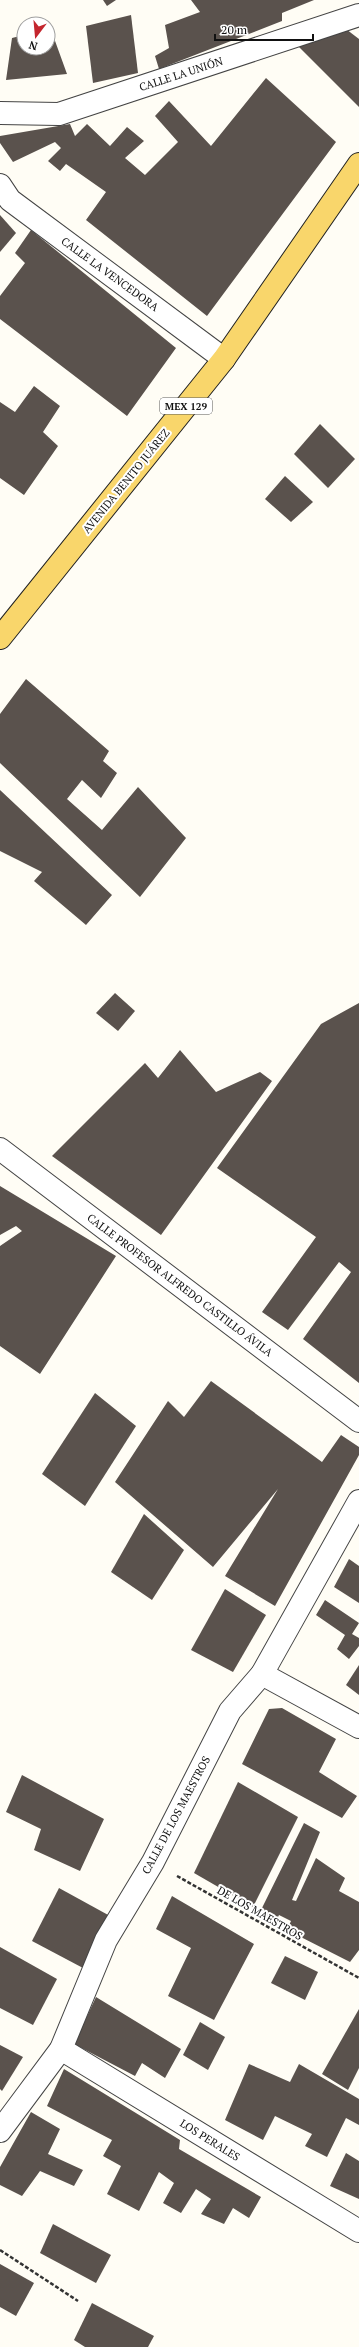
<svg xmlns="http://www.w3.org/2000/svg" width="359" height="2347" viewBox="0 0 359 2347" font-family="'PT Serif',serif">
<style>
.building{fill:#5a524d}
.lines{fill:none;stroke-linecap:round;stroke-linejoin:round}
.minor-casing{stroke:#444;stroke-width:24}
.primary-casing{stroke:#222;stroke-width:24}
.path{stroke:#333;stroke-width:2.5;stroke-dasharray:4 2;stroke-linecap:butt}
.minor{stroke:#fff;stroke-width:22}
.primary{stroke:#f9d66b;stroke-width:22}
.labels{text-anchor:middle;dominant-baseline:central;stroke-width:4;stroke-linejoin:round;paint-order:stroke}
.shield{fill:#fff;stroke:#585858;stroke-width:1}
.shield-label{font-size:10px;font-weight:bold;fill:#111}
.street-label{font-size:11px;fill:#111;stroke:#fff}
</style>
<rect width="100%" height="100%" fill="#fffdf5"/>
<g class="building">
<polygon points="103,0 116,0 107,6"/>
<polygon points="191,0 314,0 282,13 282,21 159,69 155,56 169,48 165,25 200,12"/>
<polygon points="131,15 138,73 93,83 86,26"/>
<polygon points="342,26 359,39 359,107 296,44"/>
<polygon points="50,27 67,74 6,80 12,38 24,35 24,48 48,48 48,28"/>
<polygon points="266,78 336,142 207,316 86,220 106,192 66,164 60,171 48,161 61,148 55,142 13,162 0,143 0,136 70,124 75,136 87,124 110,146 127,127 144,141 125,158 145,175 178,142 155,116 169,101 211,146"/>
<polygon points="0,215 16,233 0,252"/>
<polygon points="31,230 176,348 127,416 0,319 0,296 25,263 15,253"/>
<polygon points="34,386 60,406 43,432 58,446 24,495 0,478 0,402 15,412"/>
<polygon points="320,424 355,459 328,488 294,454"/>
<polygon points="285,476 313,502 291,522 265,499"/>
<polygon points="26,679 109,751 103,761 117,773 101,798 82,780 67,799 102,830 138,787 186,838 140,897 0,763 0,714"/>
<polygon points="0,790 112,895 86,925 34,881 42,872 0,851"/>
<polygon points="115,993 135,1011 118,1031 96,1013"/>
<polygon points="359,1003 359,1383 303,1339 351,1272 339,1262 288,1330 262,1312 316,1237 217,1168 321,1024"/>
<polygon points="180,1050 216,1092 260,1072 272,1081 161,1235 52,1156 145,1063 158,1078"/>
<polygon points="0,1186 116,1256 40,1374 0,1346 0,1246 22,1231 16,1226 0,1235"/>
<polygon points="211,1381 322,1462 341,1435 359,1447 359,1455 275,1606 225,1576 278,1489 213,1567 115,1482 168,1401 184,1417"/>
<polygon points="95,1393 136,1426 85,1506 42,1474"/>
<polygon points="144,1514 184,1550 152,1600 111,1572"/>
<polygon points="349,1559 359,1566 359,1603 334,1587"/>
<polygon points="225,1589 266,1615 233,1672 191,1650"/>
<polygon points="325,1600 359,1623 352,1634 359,1638 359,1646 349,1659 337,1649 345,1635 316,1615"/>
<polygon points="359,1665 359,1695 346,1685"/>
<polygon points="282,1708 336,1739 319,1772 357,1796 342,1818 242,1764 269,1709"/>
<polygon points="22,1775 104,1819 80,1871 34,1850 41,1829 6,1812"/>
<polygon points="238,1782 298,1817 253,1907 194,1873"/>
<polygon points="304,1823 320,1832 292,1900 296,1901 316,1858 345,1878 339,1891 359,1902 359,1950 350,1962 287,1930 291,1921 279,1915 276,1921 260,1912"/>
<polygon points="59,1888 110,1916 83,1968 32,1941"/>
<polygon points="172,1896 254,1944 214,2020 168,1996 191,1948 156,1929"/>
<polygon points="0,1947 57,1979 33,2025 0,2008"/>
<polygon points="285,1956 318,1972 305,2000 271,1983"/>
<polygon points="96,1997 181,2049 165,2078 142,2063 135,2076 74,2044"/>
<polygon points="359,2009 359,2068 348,2090 322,2074"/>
<polygon points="200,2022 225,2037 208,2070 183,2055"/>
<polygon points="0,2045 23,2057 2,2091 0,2089"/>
<polygon points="249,2064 290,2082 299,2064 359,2099 359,2125 346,2118 327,2157 305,2146 312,2134 275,2116 263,2140 225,2120"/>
<polygon points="64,2069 180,2140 179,2149 261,2197 249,2218 233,2208 224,2224 201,2214 211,2199 196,2189 181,2213 163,2203 174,2183 159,2172 139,2211 107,2194 121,2166 103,2156 112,2140 47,2106"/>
<polygon points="31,2112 60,2129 48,2154 83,2170 74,2186 40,2171 22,2196 0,2185 0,2167"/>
<polygon points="346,2153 359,2161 359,2199 330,2186"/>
<polygon points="53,2224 111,2255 96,2283 40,2253"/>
<polygon points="0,2264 34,2283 16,2316 0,2307"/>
<polygon points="92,2303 154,2336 148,2347 85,2347 74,2340"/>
</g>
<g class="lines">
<g class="minor-casing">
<g id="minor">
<polyline points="0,113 59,114 359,15"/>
<polyline points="0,185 10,200 224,359"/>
<polyline points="0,1149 359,1421"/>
<polyline points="262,1674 359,1727"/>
<polyline points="61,2049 359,2231"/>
<polyline points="0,2131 61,2049 106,1940 153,1862 230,1711 262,1674 359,1501"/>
</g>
</g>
<g class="primary-casing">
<polyline id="primary" points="0,638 224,359 359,164"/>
</g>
<g class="path">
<polyline points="177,1876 359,1978"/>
<polyline points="0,2250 78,2301"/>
</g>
<use href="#minor" class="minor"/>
<use href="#primary" class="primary"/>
</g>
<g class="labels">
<rect class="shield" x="160" y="398" width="52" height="16" rx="3"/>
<g class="shield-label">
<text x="186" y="406">MEX 129</text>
</g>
<g class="street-label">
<text transform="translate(181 74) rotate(-18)">CALLE LA UNIÓN</text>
<text transform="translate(110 274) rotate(36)">CALLE LA VENCEDORA</text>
<text transform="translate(126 481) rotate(-51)">AVENIDA BENITO JUÁREZ</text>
<text transform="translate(180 1285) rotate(37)">CALLE PROFESOR ALFREDO CASTILLO ÁVILA</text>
<text transform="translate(176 1815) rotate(-62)">CALLE DE LOS MAESTROS</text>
<text transform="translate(260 1913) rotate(30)">DE LOS MAESTROS</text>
<text transform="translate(210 2140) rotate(32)">LOS PERALES</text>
</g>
</g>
<g transform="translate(36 36) rotate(196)"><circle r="19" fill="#ffffff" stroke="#a0a0a0"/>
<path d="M0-3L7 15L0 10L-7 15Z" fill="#c4262e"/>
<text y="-6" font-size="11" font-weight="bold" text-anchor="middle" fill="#111111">N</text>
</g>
<path d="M215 34v6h98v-6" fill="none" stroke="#111111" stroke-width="2"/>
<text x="221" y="34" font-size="12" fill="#111111" stroke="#ffffff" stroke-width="3" paint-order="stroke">20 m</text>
</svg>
